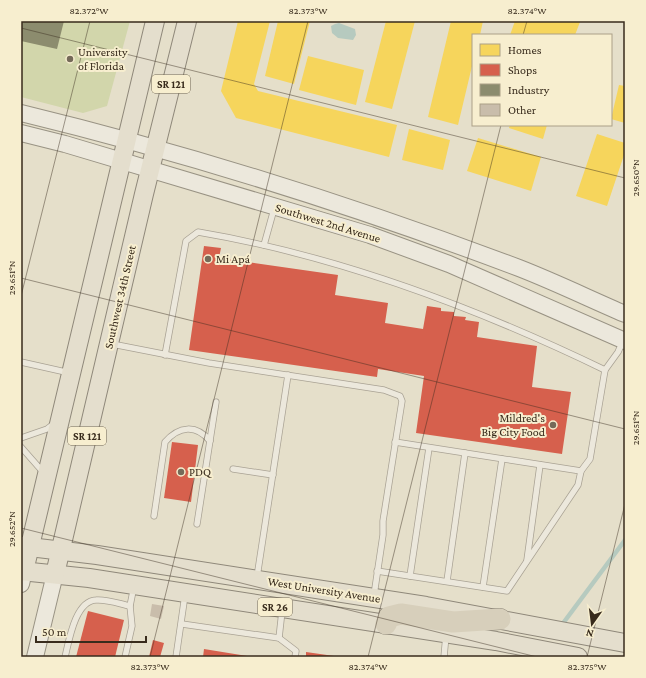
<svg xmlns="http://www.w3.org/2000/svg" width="646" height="678" viewBox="0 0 646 678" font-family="'Crimson Pro',serif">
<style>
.green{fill:#d2d6ab}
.water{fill:#b6cabf}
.homes{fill:#f6d55c}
.shops{fill:#d6604d}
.industry{fill:#8c8c6e}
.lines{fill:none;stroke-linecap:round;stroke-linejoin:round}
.stream{stroke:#b6cabf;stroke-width:4.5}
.building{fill:#c9bdab}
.lane-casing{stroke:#a9a294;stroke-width:7}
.secondary-casing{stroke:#999384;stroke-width:18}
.primary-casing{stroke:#8f887a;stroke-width:20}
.highway-casing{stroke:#8f887a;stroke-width:22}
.lane{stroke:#ece8dc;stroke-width:5.5}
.secondary{stroke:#ece8dc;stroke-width:16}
.primary{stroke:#e4decd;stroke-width:18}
.highway{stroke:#d7cfbb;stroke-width:21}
.ticks{fill:none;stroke:#382b1c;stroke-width:1;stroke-opacity:0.45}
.poi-dot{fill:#756a59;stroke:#f7eecf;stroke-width:1.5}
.labels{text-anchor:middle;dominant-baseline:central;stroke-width:4;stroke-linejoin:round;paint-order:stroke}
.shield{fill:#f7eecf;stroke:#716652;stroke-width:1}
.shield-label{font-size:11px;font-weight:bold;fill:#382b1c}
.poi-label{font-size:12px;fill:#382b1c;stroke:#f7eecf;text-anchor:start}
.street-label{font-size:12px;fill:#382b1c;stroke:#f7eecf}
.neatline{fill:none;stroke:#382b1c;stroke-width:1.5}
.ticks-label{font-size:10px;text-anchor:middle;fill:#382b1c}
</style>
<rect width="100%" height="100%" fill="#e5dfca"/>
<polygon class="green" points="21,21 130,21 107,106 83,113 21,97"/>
<polygon class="water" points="339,23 355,29 356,35 353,40 338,38 332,33 331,26 335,24"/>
<g class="homes">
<polygon points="238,21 270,21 254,84 258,91 397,125 389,157 236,118 221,91"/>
<polygon points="278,21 310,21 294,84 265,76"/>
<polygon points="386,21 415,21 392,109 365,102"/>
<polygon points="451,21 483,21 480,35 473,35 473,62 458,125 428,117"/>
<polygon points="515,21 576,21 580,22 575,35 510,35"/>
<polygon points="308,56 364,70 356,105 299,90"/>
<polygon points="619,85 625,86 625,123 611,119"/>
<polygon points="510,125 547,125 543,139 509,128"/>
<polygon points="409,129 450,140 443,170 402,160"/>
<polygon points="597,134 625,143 625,152 607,206 576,196"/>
<polygon points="478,138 541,157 531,191 467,171"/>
</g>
<g class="shops">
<polygon points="204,246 221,248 219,258 338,275 335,295 388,303 385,323 423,329 427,306 441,308 441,311 454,312 454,316 466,317 465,320 479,322 477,337 537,346 532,387 571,392 562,454 416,433 424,376 378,369 377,377 189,350"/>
<polygon points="172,442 198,445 191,502 164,498"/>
<polygon points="88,611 124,620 115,657 76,657"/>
<polygon points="153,640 164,643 160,657 149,657"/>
<polygon points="204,649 247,656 247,657 203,657"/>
<polygon points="306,652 334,656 334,657 306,657"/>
</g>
<polygon class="industry" points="21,21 64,21 57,49 21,41"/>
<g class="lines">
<polyline class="stream" points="561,626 625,540"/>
</g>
<polygon class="building" points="152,604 164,606 161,619 150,616"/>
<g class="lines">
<g class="lane-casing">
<g id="lane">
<polyline points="264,245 274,209"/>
<polyline points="112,344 209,363 384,390 400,396 402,401 383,521 383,535 374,595"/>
<path d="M165 355 186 241 198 232C339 256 477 308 605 370"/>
<polyline points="21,362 70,373"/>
<polyline points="21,438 47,429 55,423"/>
<polyline points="395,442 581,471 590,459 605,370 618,352 623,341"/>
<polyline points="21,447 43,472"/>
<polyline points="233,469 273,475"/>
<path d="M154 516 165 442C179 426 196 424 210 441"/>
<polyline points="197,524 216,402"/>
<polyline points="527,560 540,465"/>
<polyline points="377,571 507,591 578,485 581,471"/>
<polyline points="410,576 429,448"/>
<polyline points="257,577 288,375"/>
<polyline points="447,581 465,453"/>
<polyline points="483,587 502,459"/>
<polyline points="182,624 279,638 296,651 295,657"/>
<polyline points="279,638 282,611"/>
<path d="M65 657C69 641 75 601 96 600 107 599 120 604 130 606"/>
<polyline points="125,657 132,626 130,606 134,586"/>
<polyline points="176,657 185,595"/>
<polyline points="444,657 446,635"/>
</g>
</g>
<g class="secondary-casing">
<g id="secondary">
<path d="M21 113C190 154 357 207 519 268 555 282 590 299 625 314"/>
<polyline points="21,133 65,144 370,235 449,264 625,341"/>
<polyline points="21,584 24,571"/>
<polyline points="35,657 55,574"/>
</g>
</g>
<g class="primary-casing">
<g id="primary">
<polyline points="21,546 97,555 426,606 625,643"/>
<polyline points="21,571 89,578 496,641 578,657"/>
<polyline points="24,571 155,21"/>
<polyline points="55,574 144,194 187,21"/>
</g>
</g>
<g class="highway-casing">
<polyline id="highway" points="386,624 389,617 401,614 453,622 500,619"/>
</g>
<use href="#lane" class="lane"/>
<use href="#secondary" class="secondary"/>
<use href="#primary" class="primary"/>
<use href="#highway" class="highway"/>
</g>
<path class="ticks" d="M21 28 625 178M523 35 527 21M21 278 625 429M21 296 90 21M21 528 537 657M150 657 308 21M368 657 501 125M587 657 625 504"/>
<g class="poi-dot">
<circle cx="70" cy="59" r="4"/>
<circle cx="208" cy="259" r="4"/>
<circle cx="553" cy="425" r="4"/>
<circle cx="181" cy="472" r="4"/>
</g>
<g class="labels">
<g class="shield">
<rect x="152" y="75" width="38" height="18" rx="3"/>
<rect x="68" y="427" width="38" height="18" rx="3"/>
<rect x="258" y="598" width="34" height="18" rx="3"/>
</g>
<g class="shield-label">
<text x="171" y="84">SR 121</text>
<text x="87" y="436">SR 121</text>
<text x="275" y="607">SR 26</text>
</g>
<g class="poi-label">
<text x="78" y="52">University<tspan x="78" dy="14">of Florida</tspan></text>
<text x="216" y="259">Mi Apá</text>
<text x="545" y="418" text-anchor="end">Mildred's<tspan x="545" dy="14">Big City Food</tspan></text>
<text x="189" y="472">PDQ</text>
</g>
<g class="street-label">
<text transform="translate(328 223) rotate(17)">Southwest 2nd Avenue</text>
<text transform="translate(120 297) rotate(-77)">Southwest 34th Street</text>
<text transform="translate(324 590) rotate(9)">West University Avenue</text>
</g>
</g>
<rect width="646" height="678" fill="none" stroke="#f7eecf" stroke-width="44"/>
<rect x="472" y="34" width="140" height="92" fill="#f7eecf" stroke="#aba087"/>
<rect x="480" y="44" width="20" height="12" fill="#f6d55c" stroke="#aba087"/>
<text x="508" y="54" font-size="12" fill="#382b1c">Homes</text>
<rect x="480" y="64" width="20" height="12" fill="#d6604d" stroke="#aba087"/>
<text x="508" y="74" font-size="12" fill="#382b1c">Shops</text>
<rect x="480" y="84" width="20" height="12" fill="#8c8c6e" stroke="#aba087"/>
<text x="508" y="94" font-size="12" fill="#382b1c">Industry</text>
<rect x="480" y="104" width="20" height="12" fill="#c9bdab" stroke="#aba087"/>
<text x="508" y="114" font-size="12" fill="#382b1c">Other</text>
<g transform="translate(592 624) rotate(194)" stroke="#f7eecf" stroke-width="3" paint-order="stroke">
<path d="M0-3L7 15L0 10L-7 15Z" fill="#382b1c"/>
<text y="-6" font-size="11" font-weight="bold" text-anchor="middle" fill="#382b1c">N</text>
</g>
<path d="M36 636v6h110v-6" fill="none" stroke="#382b1c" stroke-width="2"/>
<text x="42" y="636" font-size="12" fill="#382b1c" stroke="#f7eecf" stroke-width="3" paint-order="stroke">50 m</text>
<rect x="22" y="22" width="602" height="634" class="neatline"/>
<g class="ticks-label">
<text x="89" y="14">82.372°W</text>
<text x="308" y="14">82.373°W</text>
<text x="527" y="14">82.374°W</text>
<text transform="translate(635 178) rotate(-90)" y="4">29.650°N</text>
<text transform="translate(11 278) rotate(-90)" y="4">29.651°N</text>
<text transform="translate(635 428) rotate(-90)" y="4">29.651°N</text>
<text transform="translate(11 529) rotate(-90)" y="4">29.652°N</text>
<text x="150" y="670">82.373°W</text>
<text x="368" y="670">82.374°W</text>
<text x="587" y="670">82.375°W</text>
</g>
</svg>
